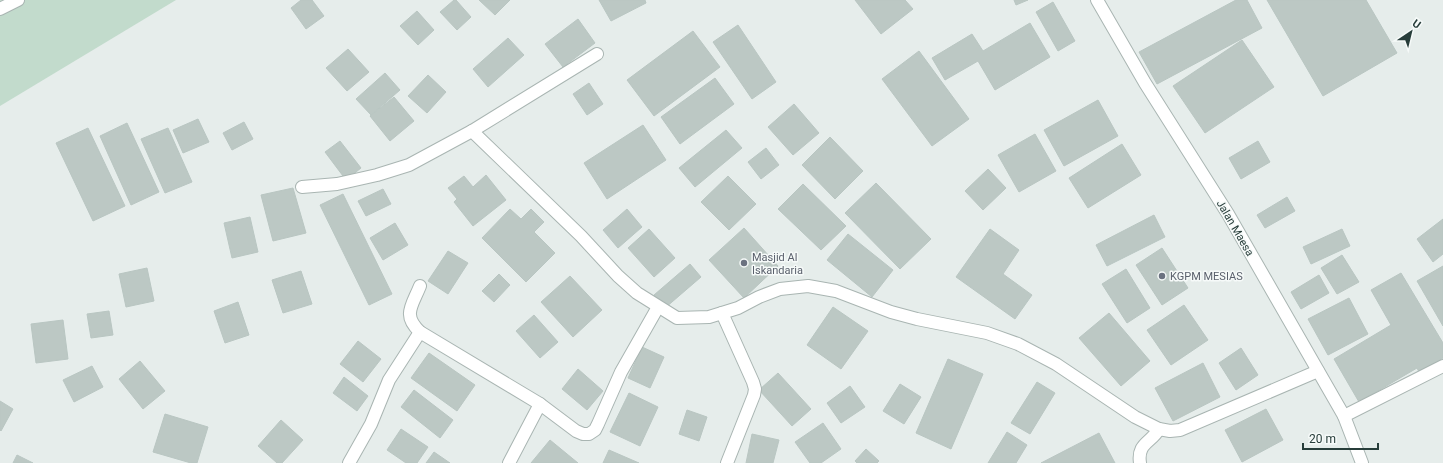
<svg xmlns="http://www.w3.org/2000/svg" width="1443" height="463" viewBox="0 0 1443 463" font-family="Roboto,sans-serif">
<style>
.green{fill:#c2dbcc}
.building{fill:#bcc8c4;stroke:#b9c6c2}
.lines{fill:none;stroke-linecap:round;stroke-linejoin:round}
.minor-casing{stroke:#a9b5b2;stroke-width:14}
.tertiary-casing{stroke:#a9b5b2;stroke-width:14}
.minor{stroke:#fff;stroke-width:12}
.tertiary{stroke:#fff;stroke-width:12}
.worship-dot{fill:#6b7280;stroke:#f6faf9;stroke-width:1.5}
.labels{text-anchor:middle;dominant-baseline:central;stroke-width:3;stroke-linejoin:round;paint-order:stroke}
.street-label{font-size:11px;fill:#273d3a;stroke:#f6faf9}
.worship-label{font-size:11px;fill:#5b616d;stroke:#f6faf9;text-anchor:start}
</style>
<rect width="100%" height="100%" fill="#e6edeb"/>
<polygon class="green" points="0,0 176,0 0,106"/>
<g class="building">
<polygon points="301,0 312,0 324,16 306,29 291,8"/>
<polygon points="454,0 456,0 471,17 457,30 440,12"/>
<polygon points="479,0 510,0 495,15"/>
<polygon points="599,0 645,0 646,3 611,21"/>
<polygon points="855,0 905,0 913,9 881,34"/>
<polygon points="1014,0 1028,0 1016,5"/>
<polygon points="1236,0 1247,0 1262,28 1157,84 1139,52"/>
<polygon points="1267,0 1366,0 1397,53 1323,96"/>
<polygon points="1053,2 1075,41 1058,51 1036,12"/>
<polygon points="417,11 434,30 418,45 400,26"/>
<polygon points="578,19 595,43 563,67 545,44"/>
<polygon points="1030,23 1050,57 995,90 978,61 945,80 932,58 972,34 983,51"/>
<polygon points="738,25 776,82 752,99 713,42"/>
<polygon points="693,31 720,67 654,116 627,80"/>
<polygon points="508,38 524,55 488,87 473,69"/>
<polygon points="1242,40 1274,87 1205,133 1173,86"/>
<polygon points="348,49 369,72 347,91 326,68"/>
<polygon points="919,51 969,119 932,146 882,79"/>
<polygon points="385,73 400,90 371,115 356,99"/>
<polygon points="428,75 446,92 427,113 408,96"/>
<polygon points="715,78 734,104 680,144 661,117"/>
<polygon points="589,83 603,104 587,115 573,94"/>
<polygon points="394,97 414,121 390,141 370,116"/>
<polygon points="1098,100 1118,136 1064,166 1044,130"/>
<polygon points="794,104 819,133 793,155 768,127"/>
<polygon points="198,119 209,142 183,153 173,130"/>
<polygon points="244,122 253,139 232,150 223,133"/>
<polygon points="127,123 159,192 131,205 100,136"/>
<polygon points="643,125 666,160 607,199 584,163"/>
<polygon points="88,128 125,206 93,221 56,143"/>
<polygon points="168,128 192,182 165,193 141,139"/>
<polygon points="726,130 742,148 695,187 679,168"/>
<polygon points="1035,134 1056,171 1019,192 998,155"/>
<polygon points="830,137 863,171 835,199 802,165"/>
<polygon points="340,141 361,168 346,180 325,152"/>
<polygon points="1258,141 1270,162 1241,179 1229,158"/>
<polygon points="1122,144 1141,175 1088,208 1069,178"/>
<polygon points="766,148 779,165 761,179 748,162"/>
<polygon points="988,169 1006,188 983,210 965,191"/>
<polygon points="486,175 506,200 473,226 454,202 457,199 448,188 464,176 473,187"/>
<polygon points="728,176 756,204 729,230 701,202"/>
<polygon points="876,183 931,239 900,269 845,213"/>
<polygon points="803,184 846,226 821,250 778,209"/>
<polygon points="293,188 306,233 273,241 261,195"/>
<polygon points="383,189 391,204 366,216 358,201"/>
<polygon points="343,194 392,294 369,305 320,205"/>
<polygon points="1287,197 1295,211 1265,228 1257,215"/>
<polygon points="510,209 521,219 531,209 544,222 534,232 555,253 526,282 482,238"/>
<polygon points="627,209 642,227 618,248 603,230"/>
<polygon points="1154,215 1165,237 1107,266 1096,245"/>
<polygon points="250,217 258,252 232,258 224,223"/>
<polygon points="1443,219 1443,254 1433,262 1417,239"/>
<polygon points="395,223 408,245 383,260 370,238"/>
<polygon points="744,228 778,266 744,298 709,260"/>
<polygon points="649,229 675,258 654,277 628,248"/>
<polygon points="990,229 1019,250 1003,274 1032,295 1015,319 956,277"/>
<polygon points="1342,229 1350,246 1311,264 1303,247"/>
<polygon points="848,234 893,270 872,297 827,260"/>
<polygon points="1162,248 1188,288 1162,305 1136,265"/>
<polygon points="448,251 468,263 448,294 428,281"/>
<polygon points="1342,255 1359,282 1337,294 1321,268"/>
<polygon points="690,264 701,277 665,308 654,295"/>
<polygon points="1443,266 1443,326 1417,281"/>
<polygon points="147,268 154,301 126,307 119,274"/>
<polygon points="1126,269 1150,308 1127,323 1102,284"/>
<polygon points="301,271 312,304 283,313 272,280"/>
<polygon points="1401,273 1443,343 1443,358 1419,372 1417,368 1359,402 1334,359 1391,325 1371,290"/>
<polygon points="499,274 510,285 494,302 482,291"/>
<polygon points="1319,275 1329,293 1301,309 1291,292"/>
<polygon points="570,276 602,310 573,337 541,302"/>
<polygon points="1349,298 1368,334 1328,355 1308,319"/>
<polygon points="238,302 249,335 225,343 214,311"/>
<polygon points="1184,305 1208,340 1171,365 1147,330"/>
<polygon points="833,307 868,331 841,369 807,345"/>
<polygon points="109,311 113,335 91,338 87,314"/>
<polygon points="1109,313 1150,361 1121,386 1079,338"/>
<polygon points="534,315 558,342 540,358 516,331"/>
<polygon points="63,320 68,359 36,363 31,324"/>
<polygon points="358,341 381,359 363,382 340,364"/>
<polygon points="642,347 664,357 650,388 628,378"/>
<polygon points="1241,348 1258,375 1236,390 1219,363"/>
<polygon points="429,353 475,385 457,411 411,378"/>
<polygon points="948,359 983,374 951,449 916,433"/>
<polygon points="140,361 165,391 143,409 119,379"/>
<polygon points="1203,363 1220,397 1173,421 1155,388"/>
<polygon points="92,366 103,387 74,402 63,380"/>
<polygon points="578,369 603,391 587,410 562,389"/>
<polygon points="778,373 811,409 792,426 759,390"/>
<polygon points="344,377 368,396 357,411 333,393"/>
<polygon points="1037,382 1055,393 1030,434 1011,423"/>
<polygon points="900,384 921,397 904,424 883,411"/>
<polygon points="850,386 865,407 841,423 827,403"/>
<polygon points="414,390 453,420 440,438 401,407"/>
<polygon points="629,393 658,407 640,446 610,432"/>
<polygon points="0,401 13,409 1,431 0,430"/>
<polygon points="1266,409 1283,440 1242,462 1225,430"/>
<polygon points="687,410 707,417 699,441 679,434"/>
<polygon points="165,414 208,427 197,463 191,463 153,452"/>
<polygon points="281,420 303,440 282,463 277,463 258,446"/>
<polygon points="823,423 841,449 821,463 810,463 795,442"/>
<polygon points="401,429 428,447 417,463 406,463 387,450"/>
<polygon points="1007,432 1027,445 1016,463 988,463"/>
<polygon points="1099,433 1115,463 1041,463"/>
<polygon points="752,434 779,440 773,463 746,463"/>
<polygon points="550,440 578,463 531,463"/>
<polygon points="866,449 879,461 877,463 857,463 855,461"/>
<polygon points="609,450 639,463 603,463"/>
<polygon points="434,452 450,463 426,463"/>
<polygon points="17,455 33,463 13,463"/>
</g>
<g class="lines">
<g class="minor-casing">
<g id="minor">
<polyline points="0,9 18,0"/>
<polyline points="472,131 581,236 618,276 637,293 677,318 709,317 738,308 759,297 780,289 808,286 836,291 891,312 917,319 987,333 1018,344 1056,364 1135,417 1159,429 1170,431 1180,430 1318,371"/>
<polyline points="302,187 337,184 377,175 409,165 472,131 597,54"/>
<path d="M420 286C412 306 402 315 420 332L540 404 576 431 583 434H589L595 430 598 424 621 372 658 307"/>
<polyline points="722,313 753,382 755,389 754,395 727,463"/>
<polyline points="1344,416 1443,366"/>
<polyline points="349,463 371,424 389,380 420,332"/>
<polyline points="509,463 540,404"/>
<path d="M1140 463C1137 443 1151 443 1159 429"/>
</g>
</g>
<g class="tertiary-casing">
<polyline id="tertiary" points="1097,0 1145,83 1228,214 1344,416 1362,463"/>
</g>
<use href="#minor" class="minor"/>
<use href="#tertiary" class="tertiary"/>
</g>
<g class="worship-dot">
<circle cx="744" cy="263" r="4"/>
<circle cx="1162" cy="276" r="4"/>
</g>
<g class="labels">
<g class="street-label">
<text transform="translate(1235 228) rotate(60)">Jalan Maesa</text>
</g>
<g class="worship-label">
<text x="752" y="257">Masjid Al<tspan x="752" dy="13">Iskandaria</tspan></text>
<text x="1170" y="276">KGPM MESIAS</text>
</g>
</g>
<g transform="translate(1411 32) rotate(35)" stroke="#f6faf9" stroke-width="3" paint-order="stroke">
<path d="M0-3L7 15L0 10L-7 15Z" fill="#273d3a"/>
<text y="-6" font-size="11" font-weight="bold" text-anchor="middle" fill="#273d3a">U</text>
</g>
<path d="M1303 443v6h75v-6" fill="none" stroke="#273d3a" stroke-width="2"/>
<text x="1309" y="443" font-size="12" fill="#273d3a" stroke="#f6faf9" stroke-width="3" paint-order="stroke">20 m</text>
</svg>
